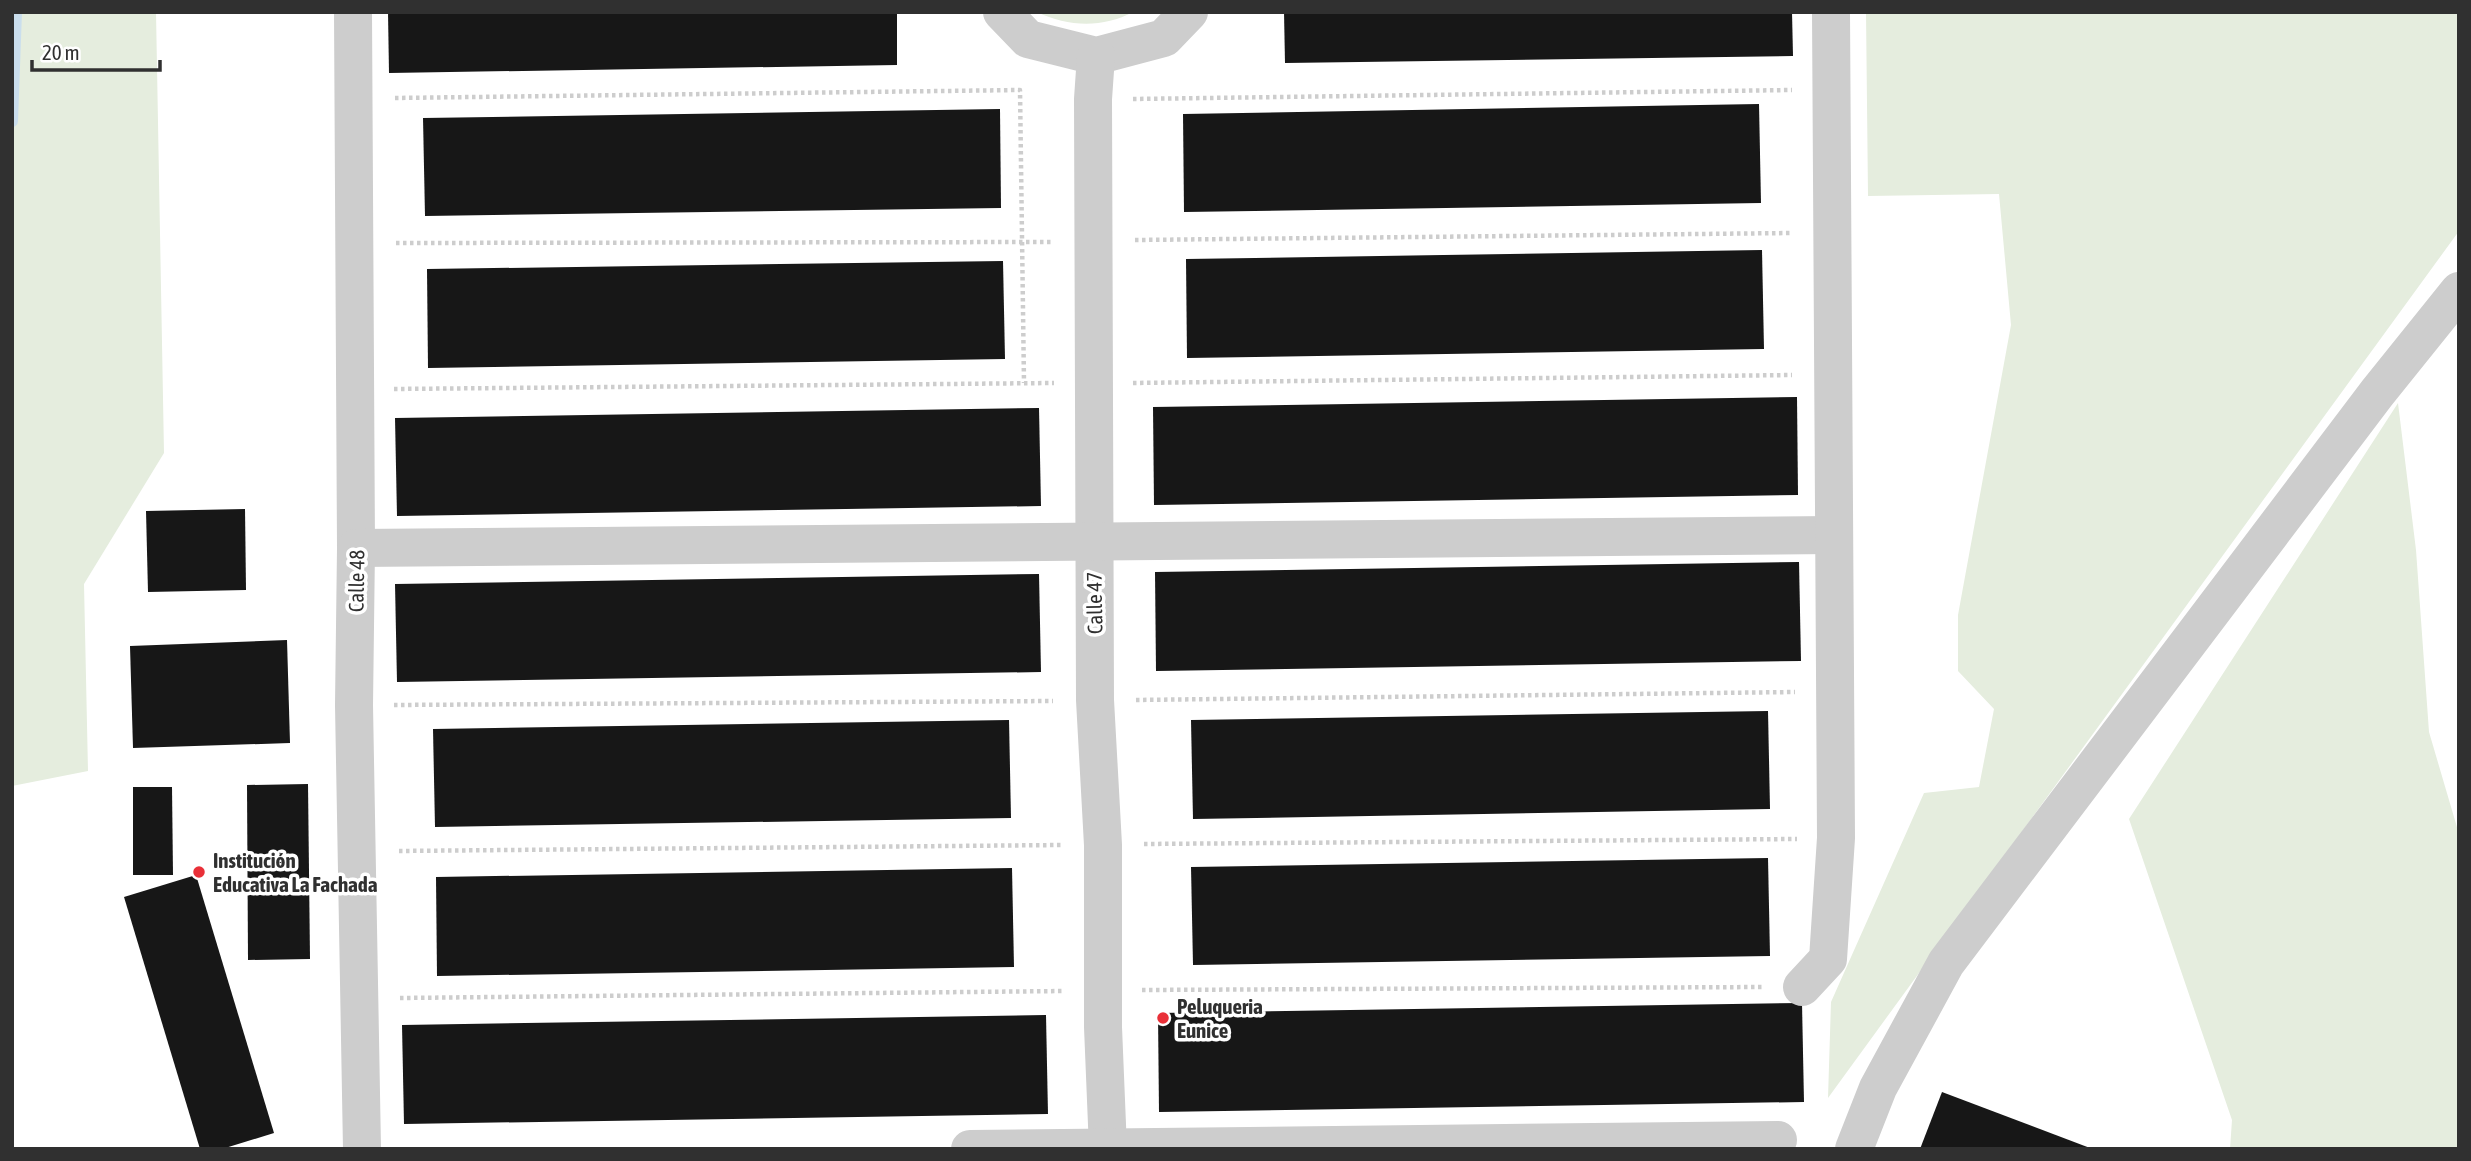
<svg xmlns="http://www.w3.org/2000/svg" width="2471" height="1161" viewBox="0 0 2471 1161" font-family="'Asap Condensed',sans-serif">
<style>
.green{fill:#e5edde}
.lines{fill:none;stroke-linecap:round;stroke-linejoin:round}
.stream{stroke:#cadeed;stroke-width:12}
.building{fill:#171717}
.path{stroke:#cdcdcd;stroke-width:4.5;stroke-dasharray:3.5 3.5;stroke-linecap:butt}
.street{stroke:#cdcdcd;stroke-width:38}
.poi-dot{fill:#e93038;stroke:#fff;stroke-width:2.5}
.labels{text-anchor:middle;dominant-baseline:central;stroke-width:7;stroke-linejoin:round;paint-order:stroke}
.street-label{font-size:21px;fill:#303030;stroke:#fff}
.poi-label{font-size:21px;font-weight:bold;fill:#303030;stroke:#fff;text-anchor:start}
</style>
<rect width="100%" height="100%" fill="#fff"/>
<g class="green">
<polygon points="12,12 156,12 164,453 84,584 88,771 12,786"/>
<path d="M1037 12H1133C1103 28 1068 27 1037 12Z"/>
<polygon points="1866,12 2459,12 2459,231 1828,1098 1831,1002 1924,793 1979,787 1994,709 1958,671 1958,615 2011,325 1999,194 1868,196"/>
<polygon points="2398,403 2416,550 2429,732 2459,834 2459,1149 2230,1149 2232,1120 2129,819"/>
</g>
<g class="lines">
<polyline class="stream" points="12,121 16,12"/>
</g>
<g class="building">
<polygon points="388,12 897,12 897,65 389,73"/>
<polygon points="1284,12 1792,12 1793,56 1285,63"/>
<polygon points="1759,104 1761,203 1184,212 1183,114"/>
<polygon points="1000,109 1001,208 425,216 423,118"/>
<polygon points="1762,250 1764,349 1187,358 1186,259"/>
<polygon points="1003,261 1005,359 428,368 427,269"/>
<polygon points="1797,397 1798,495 1154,505 1153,407"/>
<polygon points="1039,408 1041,506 397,516 395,418"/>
<polygon points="245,509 246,590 148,592 146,511"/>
<polygon points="1799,562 1801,661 1156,671 1155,572"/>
<polygon points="1039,574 1041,672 397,682 395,584"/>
<polygon points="287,640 290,743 133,748 130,646"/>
<polygon points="1768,711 1770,809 1193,819 1191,720"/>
<polygon points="1009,720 1011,818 435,827 433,729"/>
<polygon points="308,784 310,959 248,960 247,785"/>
<polygon points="133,787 172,787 173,875 133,875"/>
<polygon points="1768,858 1770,956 1193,965 1191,867"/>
<polygon points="1012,868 1014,967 437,976 436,877"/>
<polygon points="196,875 274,1133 222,1149 200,1149 124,897"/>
<polygon points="1802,1003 1804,1102 1159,1112 1158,1013"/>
<polygon points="1046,1015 1048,1114 404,1124 402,1025"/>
<polygon points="1942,1092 2090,1148 2090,1149 1920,1149"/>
</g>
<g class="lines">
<g class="path">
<polyline points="395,98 1020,90 1024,383"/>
<polyline points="1133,99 1792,90"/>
<polyline points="1135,240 1791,233"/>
<polyline points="396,243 1053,242"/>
<polyline points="1133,383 1792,375"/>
<polyline points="394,389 1054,383"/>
<polyline points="1136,700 1795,692"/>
<polyline points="394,705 1053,701"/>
<polyline points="1144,844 1797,839"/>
<polyline points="399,851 1062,845"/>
<polyline points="1142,990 1763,987"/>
<polyline points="400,998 1063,991"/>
</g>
<g class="street">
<polyline points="353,12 356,548 354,705 362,1149"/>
<polyline points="1002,12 1028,39 1096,56 1164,38 1189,12"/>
<polyline points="1096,56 1093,99 1095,700 1103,845 1103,1027 1108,1149"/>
<polyline points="356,548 1833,535"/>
<polyline points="1802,987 1828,959 1836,838 1831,12"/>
<polyline points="970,1149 1778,1140"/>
<polyline points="1854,1149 1878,1088 1946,963 2377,393 2459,291"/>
</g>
</g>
<g class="poi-dot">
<circle cx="199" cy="872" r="7"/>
<circle cx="1163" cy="1018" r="7"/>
</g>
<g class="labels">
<g class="street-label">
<text transform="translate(356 581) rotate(-89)">Calle 48</text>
<text transform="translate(1094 603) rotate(-91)">Calle 47</text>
</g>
<g class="poi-label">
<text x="213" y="860">Institución<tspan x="213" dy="24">Educativa La Fachada</tspan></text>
<text x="1177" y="1006">Peluqueria<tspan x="1177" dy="24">Eunice</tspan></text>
</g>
</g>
<rect width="2471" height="1161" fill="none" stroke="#303030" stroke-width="28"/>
<path d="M32 60v10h128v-10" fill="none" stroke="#303030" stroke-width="3.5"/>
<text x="42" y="60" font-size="21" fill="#303030" stroke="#ffffff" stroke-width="5" paint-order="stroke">20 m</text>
</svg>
